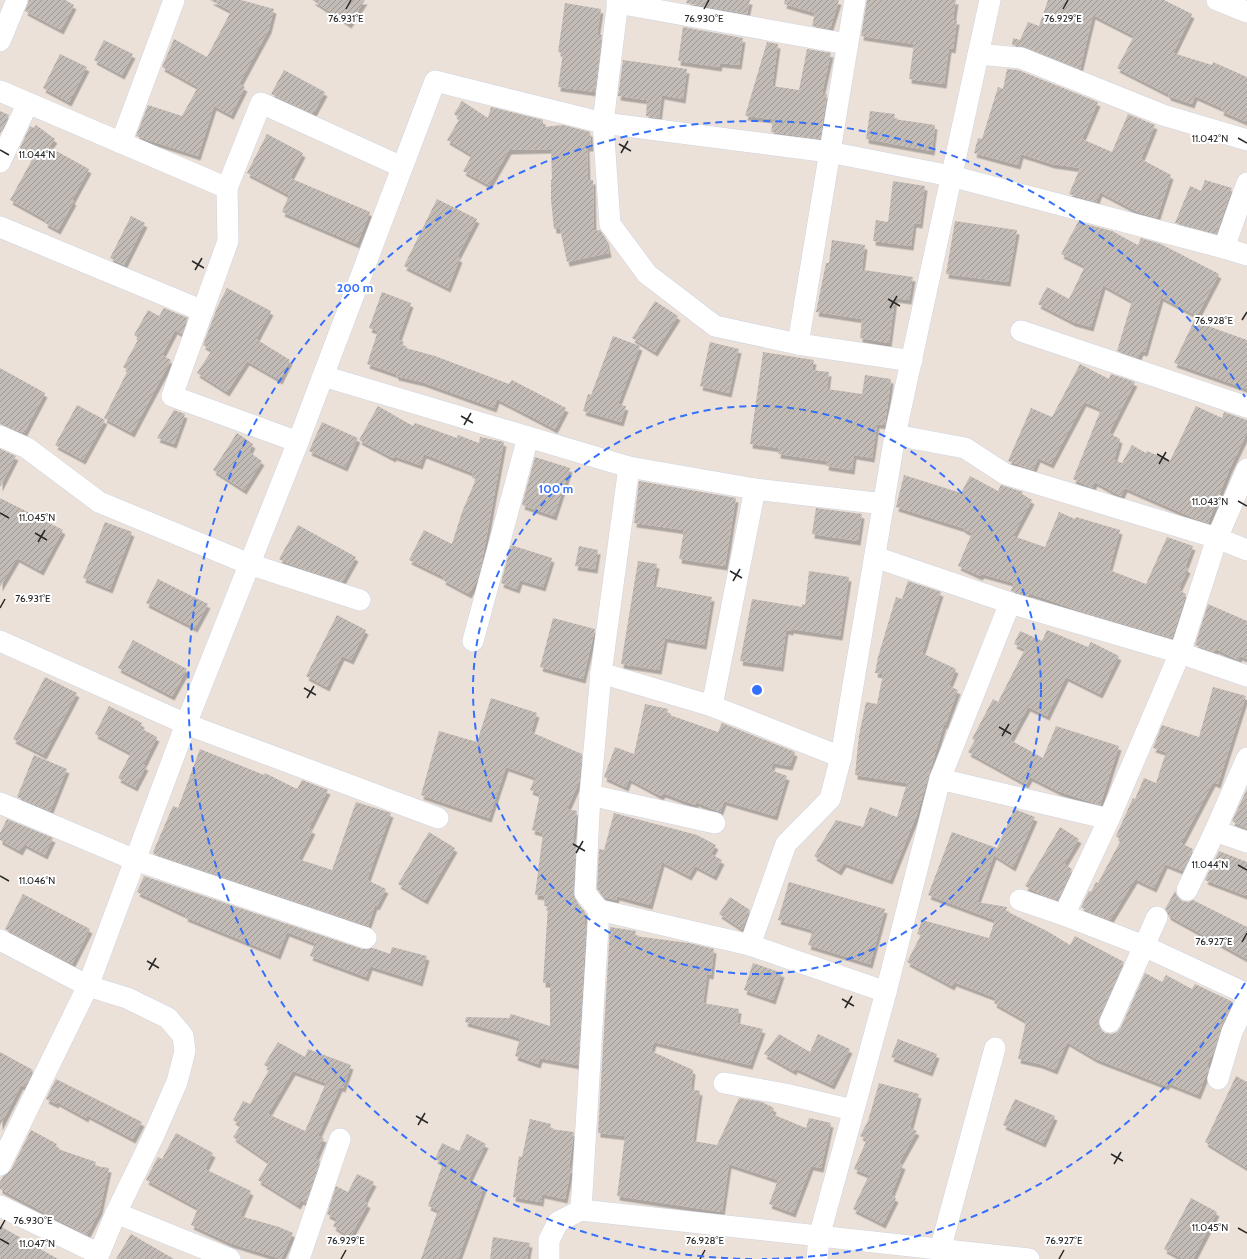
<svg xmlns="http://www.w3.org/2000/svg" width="1247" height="1259" viewBox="0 0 1247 1259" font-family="Cabin,sans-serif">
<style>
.building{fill:url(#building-hatch);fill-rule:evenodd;filter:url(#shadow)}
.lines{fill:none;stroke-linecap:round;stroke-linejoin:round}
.minor-casing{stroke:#ced4e1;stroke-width:22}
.minor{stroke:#fff;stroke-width:21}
.ticks{fill:none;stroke:#282828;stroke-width:1.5}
.ring{fill:none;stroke:#346ffd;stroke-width:2;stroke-dasharray:7 5}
.ticks-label{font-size:10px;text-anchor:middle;fill:#282828;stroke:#fff;stroke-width:4;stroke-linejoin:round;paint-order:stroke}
.centre{fill:#346ffd;stroke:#fff;stroke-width:2}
.ring-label{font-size:12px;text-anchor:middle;font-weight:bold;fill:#346ffd;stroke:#fff;stroke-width:4;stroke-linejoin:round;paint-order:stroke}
</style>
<defs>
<pattern id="building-hatch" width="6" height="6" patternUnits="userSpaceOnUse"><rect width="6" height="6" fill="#c3bbb6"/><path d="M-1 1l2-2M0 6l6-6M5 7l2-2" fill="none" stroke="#9e9894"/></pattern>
<filter id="shadow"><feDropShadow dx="2.5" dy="4.5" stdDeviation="0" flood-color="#0004"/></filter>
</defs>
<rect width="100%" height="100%" fill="#ebe1d9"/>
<g class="building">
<polygon points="29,0 65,0 74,5 61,30 25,11"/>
<polygon points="210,0 241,0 274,9 269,29 239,84 245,87 231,115 214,106 198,156 136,136 148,105 182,116 198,87 162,67 174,39 207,57 231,11"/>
<polygon points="312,0 365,0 349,24"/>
<polygon points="687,0 750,0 747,14 686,3"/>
<polygon points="785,0 839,0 830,29 812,26 815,13 784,4"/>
<polygon points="867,0 956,0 953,20 957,20 953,49 949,48 944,84 909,79 914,44 861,36"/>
<polygon points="1048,0 1164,0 1192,14 1173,53 1212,65 1213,62 1247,77 1247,122 1221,111 1222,108 1195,96 1192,104 1168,96 1168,94 1117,68 1134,36 1093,15 1080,69 1025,47 1012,45 1013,38 1020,40 1028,22 1039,26"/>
<polygon points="565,3 601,9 597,35 602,35 595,92 558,87 563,53 558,52"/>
<polygon points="683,27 743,38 739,65 720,63 719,67 678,61"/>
<polygon points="104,40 133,54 122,75 94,60"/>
<polygon points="767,42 778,44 772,86 799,90 807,49 831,53 822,93 827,94 820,139 771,132 773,119 745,116"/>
<polygon points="60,54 87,67 69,102 43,88"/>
<polygon points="623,60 687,69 683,99 662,95 659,118 646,116 647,100 618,96"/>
<polygon points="1007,69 1018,70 1098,102 1082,139 1112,152 1128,114 1155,125 1141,159 1171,175 1157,218 1138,212 1100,192 1096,202 1069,194 1080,168 1052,164 1021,154 1018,165 974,153 978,138 982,139 998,87 1003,89"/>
<polygon points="284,70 325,92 313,114 271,94"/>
<polygon points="462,101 488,118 491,107 543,120 543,127 563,125 590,132 591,147 587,147 588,180 593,180 594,231 600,230 606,239 609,253 567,262 560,229 554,229 551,200 551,180 552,180 551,149 509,150 489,185 463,171 472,155 447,140 460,118 454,114"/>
<polygon points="0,111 9,115 0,134"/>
<polygon points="870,111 895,114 894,119 935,125 932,151 866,139"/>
<polygon points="36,125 55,139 49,147 89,169 72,200 74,201 58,230 45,223 46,220 10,200 33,158 20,148 30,126 34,128"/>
<polygon points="267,134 303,153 290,178 370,212 357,244 282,212 289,195 247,173"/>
<polygon points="1205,180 1232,188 1216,234 1175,223 1190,186 1201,191"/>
<polygon points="893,181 925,186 920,224 914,223 911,246 873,241 876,220 888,222"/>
<polygon points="437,199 477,219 457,257 460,258 448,288 404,266"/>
<polygon points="131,216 145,223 124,265 110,258"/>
<polygon points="955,221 1017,230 1008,282 946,274"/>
<polygon points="1078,222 1112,231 1138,245 1141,238 1161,244 1219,274 1197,316 1161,297 1145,352 1141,351 1138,358 1117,351 1132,301 1103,285 1091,327 1073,322 1038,304 1047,287 1069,299 1085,266 1061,254"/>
<polygon points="832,240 865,245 862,268 863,268 863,270 913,277 909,300 895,298 889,343 860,338 862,319 816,312 826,263 829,263"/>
<polygon points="227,288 271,311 256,339 290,360 280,380 247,361 227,392 197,373 212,350 203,345 217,308"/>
<polygon points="382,292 411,303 398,340 404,342 402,347 435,356 509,384 512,380 566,408 555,429 497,399 494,408 422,382 396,376 396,374 367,364 378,331 369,328"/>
<polygon points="655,301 678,316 655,352 632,338"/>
<polygon points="164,308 188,318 182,334 175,330 162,355 171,360 132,433 104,418 128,370 123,367 139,338 134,335 148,310 159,316"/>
<polygon points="1194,321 1247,340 1247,389 1174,363"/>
<polygon points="613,336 640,346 618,404 626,406 621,422 583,411 588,394 591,395"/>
<polygon points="710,342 739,349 729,393 700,386"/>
<polygon points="763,352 814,360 812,370 829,372 827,389 862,394 865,375 891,379 885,425 877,424 872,458 854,455 852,470 826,466 827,461 778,454 779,448 750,444"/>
<polygon points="1080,364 1109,379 1111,374 1135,382 1109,433 1120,439 1114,460 1122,463 1132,445 1146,453 1147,451 1170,461 1196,406 1222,418 1224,412 1247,420 1247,433 1229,470 1208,523 1194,518 1125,488 1121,496 1095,482 1092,488 1073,479 1101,409 1084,402 1051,464 1038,458 1033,470 1008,461 1031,408 1052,417"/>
<polygon points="0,368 45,393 24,433 0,424"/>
<polygon points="77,405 105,420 83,460 55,445"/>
<polygon points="378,406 413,426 415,423 457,438 458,435 479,443 480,437 504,442 481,566 477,580 469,594 443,580 444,577 409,560 424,530 452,544 462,512 476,479 472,478 473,473 424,454 420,465 394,456 393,458 359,440"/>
<polygon points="174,410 185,414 174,444 157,438"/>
<polygon points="322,422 358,438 345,467 309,451"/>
<polygon points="237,433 253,444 249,452 262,461 244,490 213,470"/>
<polygon points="0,449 16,456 0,487"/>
<polygon points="535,457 570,468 554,516 522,505"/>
<polygon points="904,475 961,493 970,476 998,491 1001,485 1023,492 1022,494 1032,500 1013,536 1045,547 1059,512 1075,519 1076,517 1120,530 1109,570 1146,584 1167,537 1193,546 1185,567 1188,569 1179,588 1181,589 1180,591 1186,594 1172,638 1083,612 1029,593 1028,596 1014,592 1011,591 1014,583 982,574 980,576 958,566 972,533 963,529 963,528 896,507"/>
<polygon points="639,481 736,498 725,566 679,559 684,530 634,523"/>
<polygon points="0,498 63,530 41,571 17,558 0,587"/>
<polygon points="816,508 862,514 858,541 812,534"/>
<polygon points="105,522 132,532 110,589 83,578"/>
<polygon points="298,525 356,557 342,582 289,564 279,559"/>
<polygon points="511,545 552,558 543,587 520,580 517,589 501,583"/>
<polygon points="579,546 598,550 595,569 575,566"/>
<polygon points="638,561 657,564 653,586 712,597 704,645 665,638 659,670 621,664"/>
<polygon points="809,571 849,577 840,636 791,629 791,631 786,630 781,667 740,661 752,599 802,607 802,604 805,605"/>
<polygon points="158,579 208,604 195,628 146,603"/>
<polygon points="908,581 941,592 922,653 956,669 949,686 958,690 945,725 944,724 917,814 890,880 844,863 839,871 814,856 836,820 863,827 870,807 897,817 907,783 855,775 859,735 866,702 877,704 883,674 875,673 878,657 896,597 902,599"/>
<polygon points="1208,604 1247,621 1247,659 1240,656 1238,660 1216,649 1214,652 1195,645"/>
<polygon points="337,615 366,630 351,660 342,656 327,687 306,676"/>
<polygon points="553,618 595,629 583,679 540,667"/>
<polygon points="1047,630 1088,647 1091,642 1119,656 1100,694 1066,677 1047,716 1028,707 1010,740 1043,758 1056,726 1119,746 1100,805 1058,791 1030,777 1026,784 968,752 975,740 972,739 993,699 998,702 1025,649 1014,644 1020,631 1042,641"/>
<polygon points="133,640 187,669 172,696 118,668"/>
<polygon points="45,677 77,693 44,755 13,739"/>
<polygon points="1213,687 1246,696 1218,784 1213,782 1181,843 1193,849 1183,871 1165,864 1154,888 1135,879 1110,920 1089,912 1081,907 1089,891 1091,892 1096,882 1098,883 1121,840 1116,836 1133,798 1135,799 1144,778 1156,783 1166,752 1153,748 1162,725 1199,737"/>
<polygon points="491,698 537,713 531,732 582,754 579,782 567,809 577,811 573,840 576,843 573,892 576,901 585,912 584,925 586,925 578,1065 540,1058 538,1064 515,1056 520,1038 465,1022 466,1017 509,1018 511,1014 550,1026 550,983 543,983 548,906 544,906 545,896 535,895 543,833 532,830 540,794 530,790 535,777 506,767 489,818 421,795 439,731 477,742"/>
<polygon points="645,704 668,709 667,714 718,732 722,723 795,752 790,766 773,763 771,770 787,776 775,816 724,801 720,812 696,802 695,805 663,793 661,796 629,779 626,787 604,777 615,747 634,754"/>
<polygon points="109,706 142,723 140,728 157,737 143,765 146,766 135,787 118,778 131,753 95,734"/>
<polygon points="200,749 264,775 265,773 297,789 302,780 328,790 309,828 313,830 298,859 332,870 356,802 391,813 367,880 386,889 377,906 375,905 368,926 154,854 153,852 173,806 178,808"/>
<polygon points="34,755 67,769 50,811 17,797"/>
<polygon points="1247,789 1247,829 1232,821"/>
<polygon points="1014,809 1035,817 1013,867 994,855 977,902 1007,907 1006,911 1047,931 1070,945 1075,936 1124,962 1099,1017 1098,1023 1100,1029 1105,1033 1112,1034 1117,1032 1121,1027 1145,973 1162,982 1166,975 1192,989 1195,984 1233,1002 1221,1027 1214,1051 1206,1067 1209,1068 1198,1095 1168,1083 1166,1086 1096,1059 1067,1042 1055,1070 1040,1064 1018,1059 1026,1021 994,1003 996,998 954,982 952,986 907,962 921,935 917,934 922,920 989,938 995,920 928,895 952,832 997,848 996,851"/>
<polygon points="614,813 697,835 716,845 711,854 722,860 714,876 695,866 689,876 662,862 650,905 617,896 616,900 604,897 597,889 599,849 604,850"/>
<polygon points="7,819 53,838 45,855 24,844 20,851 0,840 0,833"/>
<polygon points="1060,827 1079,839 1064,864 1072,869 1058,900 1042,895 1025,886"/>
<polygon points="429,832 455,848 425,900 398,884"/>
<polygon points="1219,851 1247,862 1247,896 1205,880"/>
<polygon points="144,876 362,949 373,948 390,954 392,947 427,956 420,982 370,966 366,977 310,956 315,943 287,932 278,955 185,917 186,915 137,892"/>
<polygon points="789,882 885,909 870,964 808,945 813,930 778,920"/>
<polygon points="1175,891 1177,896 1182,901 1188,902 1193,900 1247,927 1247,959 1169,916 1165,909"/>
<polygon points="23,894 90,929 72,964 5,929"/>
<polygon points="730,897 750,910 742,929 719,914"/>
<polygon points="610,927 636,931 635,936 689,943 714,949 711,975 707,974 703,1003 739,1009 737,1023 763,1029 750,1065 654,1042 651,1051 693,1070 691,1089 700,1091 693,1141 717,1145 739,1098 762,1102 774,1108 772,1114 806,1128 809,1118 831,1123 821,1168 811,1166 793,1213 769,1204 778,1180 729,1164 722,1212 617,1196 625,1136 598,1133"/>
<polygon points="753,963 782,973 773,1000 744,990"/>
<polygon points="779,1034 810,1052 818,1034 850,1049 832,1085 795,1068 794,1071 764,1054"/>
<polygon points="898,1039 937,1054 930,1072 891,1057"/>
<path d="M278 1042 305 1057 308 1049 351 1065 343 1088 340 1087 318 1136 324 1138 315 1159 320 1161 306 1203 301 1200 298 1205 258 1180 269 1162 233 1137 241 1125 233 1120 243 1101 250 1104 270 1068 264 1065ZM293 1071 326 1083 305 1131 268 1114Z"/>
<polygon points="0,1052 33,1070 25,1087 21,1085 0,1126"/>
<polygon points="1236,1076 1247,1082 1247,1168 1205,1142"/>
<polygon points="56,1079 142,1122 133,1139 87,1115 86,1118 57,1102 56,1104 46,1099"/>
<polygon points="879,1083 919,1094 910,1128 917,1131 899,1163 903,1165 891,1195 896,1198 883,1224 853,1209 869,1175 854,1169 867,1139 860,1136 868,1121"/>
<polygon points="1015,1099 1055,1116 1043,1143 1003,1125"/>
<polygon points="530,1119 551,1124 550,1129 574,1132 569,1168 571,1169 565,1199 542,1194 541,1202 513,1197 519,1156 522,1157"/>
<polygon points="31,1130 57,1144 55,1148 96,1162 95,1166 109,1168 100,1210 87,1235 0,1189 0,1182 3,1176 11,1170"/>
<polygon points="176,1133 213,1153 205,1169 251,1191 240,1216 279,1227 293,1233 281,1259 230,1243 191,1225 198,1208 146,1180 158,1157 162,1159"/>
<polygon points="467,1134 486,1144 468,1181 484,1187 458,1259 421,1259 438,1210 428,1206 443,1163 435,1159 442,1143 459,1151"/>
<polygon points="357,1174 374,1182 364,1201 368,1204 350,1237 333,1226 337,1219 327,1214 336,1186 348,1192"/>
<polygon points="1191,1198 1217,1212 1193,1259 1183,1259 1164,1249"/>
<polygon points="0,1226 58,1259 0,1259"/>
<polygon points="131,1234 174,1259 116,1259"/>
<polygon points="493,1237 530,1243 527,1259 490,1259"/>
</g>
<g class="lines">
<g class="minor-casing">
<g id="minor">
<polyline points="618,0 603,123 829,152 951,176 1224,248 1247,183"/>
<polyline points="1217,0 1247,12"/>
<polyline points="617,3 847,44"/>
<polyline points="0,41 17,0"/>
<polyline points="978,54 1021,58 1163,115 1247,140"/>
<polyline points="0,91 227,188 228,241 172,396 298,442 323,376 629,467"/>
<polyline points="121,143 174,0"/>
<polyline points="0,162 28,103"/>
<polyline points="227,188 261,103 402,167"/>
<polyline points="0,227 203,311"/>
<polyline points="1224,248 1247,255"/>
<polyline points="1021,331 1247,407"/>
<polyline points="798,344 855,0"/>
<polyline points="323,376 435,81 603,123 610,224 647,274 715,326 798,344 912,361"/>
<polyline points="895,435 965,448 1005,474 1217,538 1247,550"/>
<polyline points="0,436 27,448 99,502 249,564 360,600"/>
<polyline points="1247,469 1217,538 1180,653 1109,819 1064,915 1144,946 1247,994"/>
<polyline points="875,557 1010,603"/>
<polyline points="0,641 186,724 298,442"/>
<polyline points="473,641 528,437"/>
<polyline points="601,673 712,706 841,757"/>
<polyline points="712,706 755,489"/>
<polyline points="1247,758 1215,831 1247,842"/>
<polyline points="940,779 1010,603 1180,653 1247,676"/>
<polyline points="590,795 715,823"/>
<polyline points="0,803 135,860 366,938"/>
<polyline points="1187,890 1215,831"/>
<polyline points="1020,900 1064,915"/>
<polyline points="599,910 750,945 786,844 830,799 841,757 895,435 990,0"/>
<polyline points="0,940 88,986 186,724 438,818"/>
<polyline points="750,945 886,992"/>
<polyline points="1110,1022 1157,917"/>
<polyline points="1218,1079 1232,1032 1247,1000"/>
<polyline points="724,1083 785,1094 853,1110"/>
<polyline points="0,1165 88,986 127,998 168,1018 183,1036 185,1051 177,1082 153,1137 116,1213"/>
<polyline points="0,1206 99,1254 116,1213 230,1259"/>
<polyline points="581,1210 599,910 585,893 590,795 601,673 629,467 755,489 884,504"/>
<polyline points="940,1250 995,1048"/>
<polyline points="299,1259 340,1139"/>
<polyline points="549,1259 549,1240 558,1222 581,1210 1029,1259"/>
<polyline points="817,1259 819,1237 886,992 940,779 1109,819"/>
</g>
</g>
<use href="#minor" class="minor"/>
</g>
<path class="ticks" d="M346 9 351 0M704 9 709 0M1063 9 1068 0M1238 138 1247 143M619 144 631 151M0 150 9 155M621 153 628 141M192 261 204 268M195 270 202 258M888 299 900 306M890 308 897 296M1242 320 1247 312M461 416 473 423M464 425 471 413M1157 454 1169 461M1159 464 1166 452M1238 501 1247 506M0 513 9 518M35 533 47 540M38 542 45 530M730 571 742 578M733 581 740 569M0 608 5 599M304 688 316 695M307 698 314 686M999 727 1011 734M1002 736 1009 724M573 844 585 851M576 853 583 841M1238 865 1247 870M0 876 9 881M1242 942 1247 933M147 961 159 968M149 970 156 958M842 999 854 1006M845 1008 852 996M416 1116 428 1123M418 1125 425 1113M1111 1154 1123 1161M1114 1164 1121 1152M1238 1228 1247 1233M0 1229 5 1220M0 1239 9 1244M341 1259 346 1250M700 1259 705 1250M1059 1259 1064 1250"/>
<g class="ring">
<circle cx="757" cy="690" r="284"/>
<path d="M1245 983A569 569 0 0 1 762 1259M752 1259A569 569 0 1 1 1245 397"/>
</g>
<g class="ticks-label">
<text x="346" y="22">76.931°E</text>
<text x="704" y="22">76.930°E</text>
<text x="1063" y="22">76.929°E</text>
<text x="1210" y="142">11.042°N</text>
<text x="37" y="158">11.044°N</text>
<text x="1214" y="324">76.928°E</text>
<text x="1210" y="505">11.043°N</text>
<text x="37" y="521">11.045°N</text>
<text x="33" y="602">76.931°E</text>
<text x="1210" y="868">11.044°N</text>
<text x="37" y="884">11.046°N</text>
<text x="1214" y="945">76.927°E</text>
<text x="33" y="1224">76.930°E</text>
<text x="1210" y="1231">11.045°N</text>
<text x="346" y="1244">76.929°E</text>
<text x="705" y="1244">76.928°E</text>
<text x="1064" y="1244">76.927°E</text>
<text x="37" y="1247">11.047°N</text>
</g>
<circle cx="757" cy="690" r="6" class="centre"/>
<g class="ring-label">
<text x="355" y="292">200 m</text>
<text x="556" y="493">100 m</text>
</g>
</svg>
